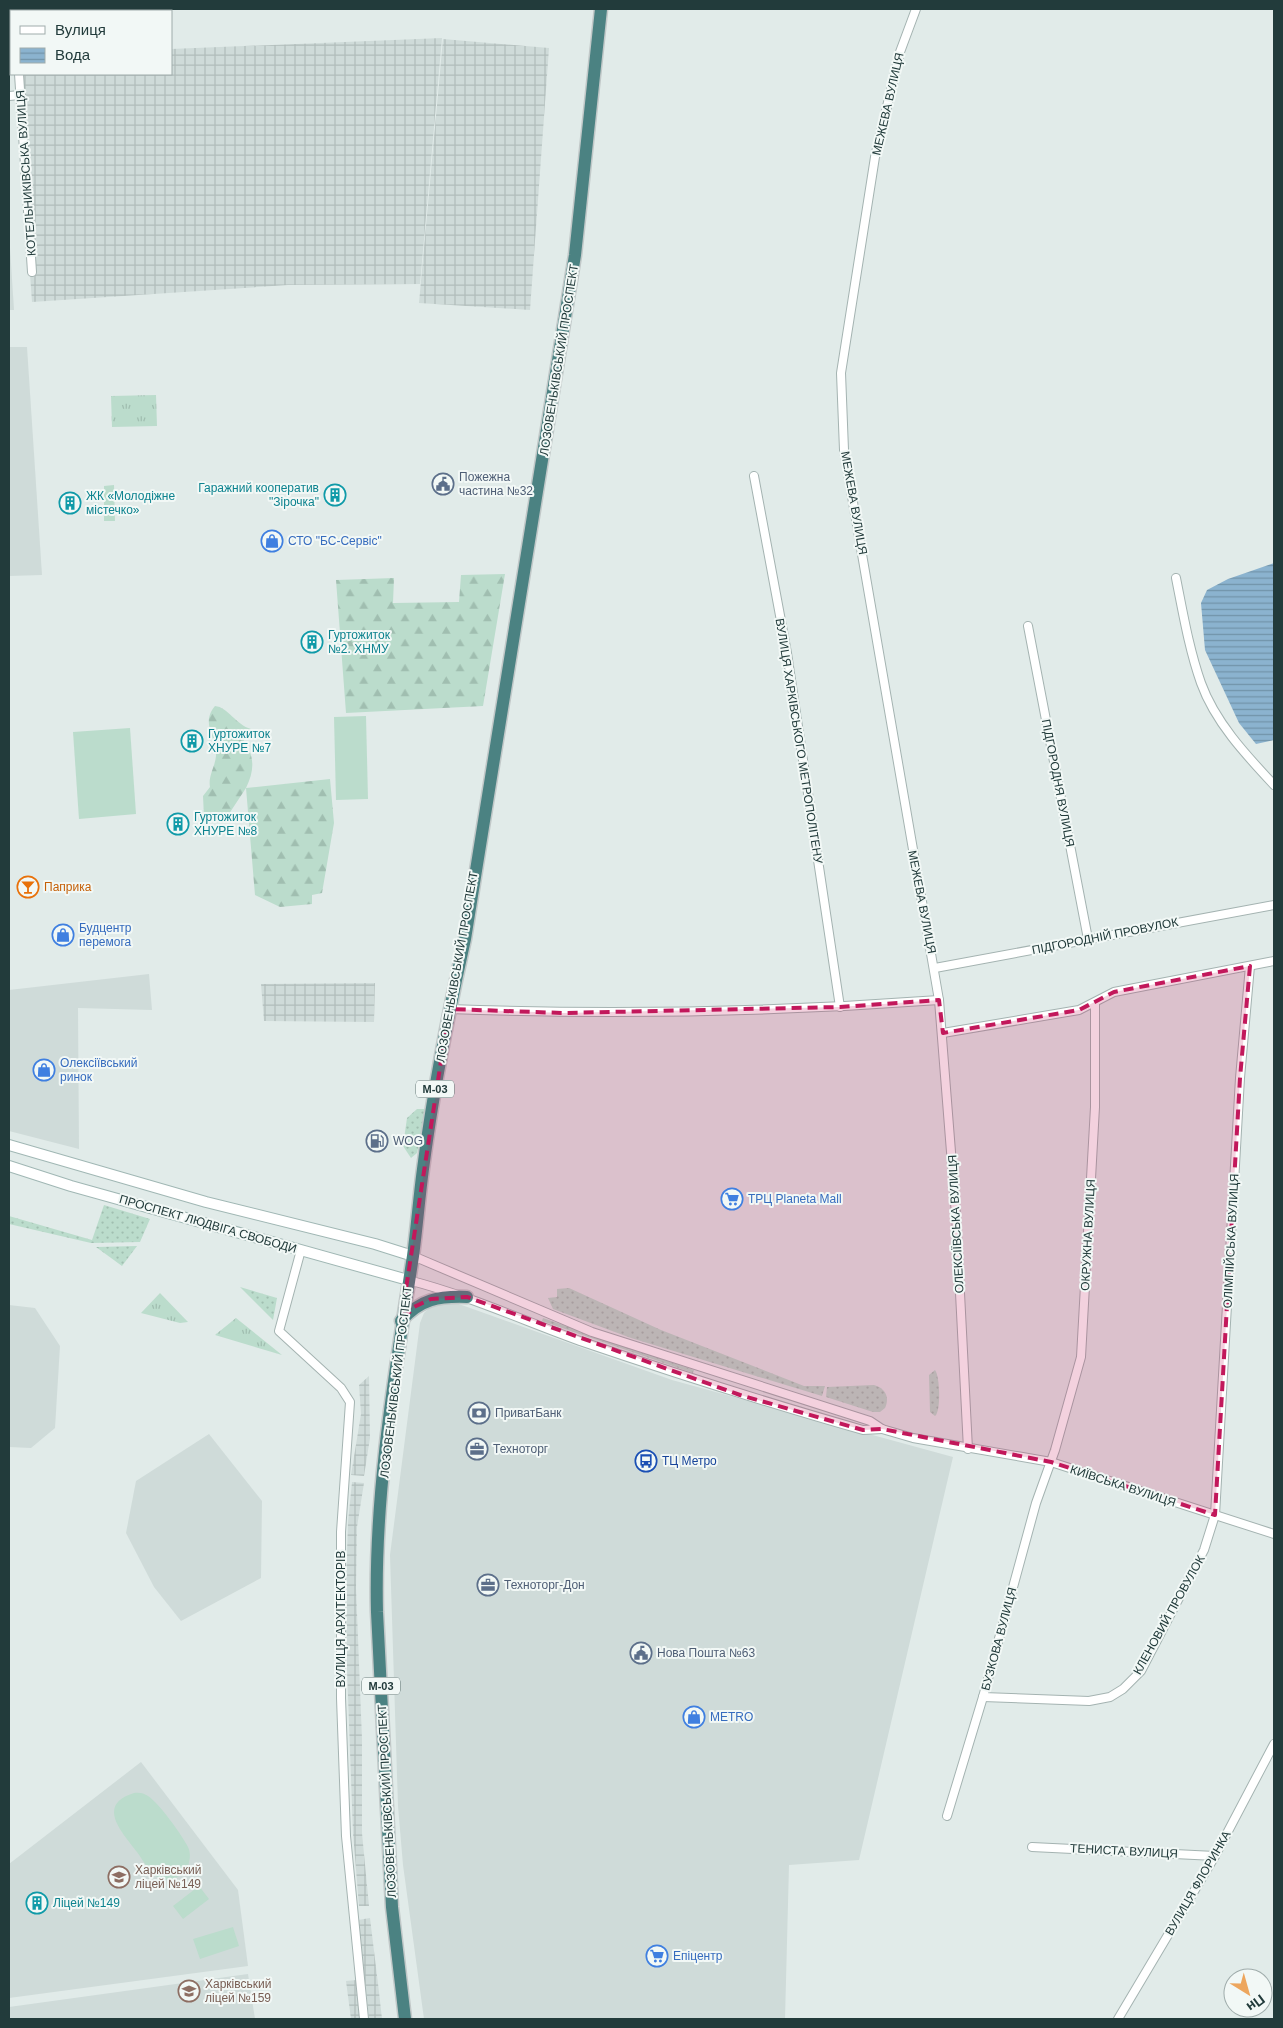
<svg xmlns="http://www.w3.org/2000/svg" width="1283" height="2028" viewBox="0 0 1283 2028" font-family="Arial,sans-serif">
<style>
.built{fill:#cfdbd9}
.industrial{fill:url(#industrial-grid)}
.grass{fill:url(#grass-dots)}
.forest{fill:url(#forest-firs)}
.park{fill:url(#park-tufts)}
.garden{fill:#bbdccc}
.water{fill:url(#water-rules)}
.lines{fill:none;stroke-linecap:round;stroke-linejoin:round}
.minor-casing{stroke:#a4b3b1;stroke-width:10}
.secondary-casing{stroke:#a0b7b4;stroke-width:12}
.trunk-casing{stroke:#c1c8c8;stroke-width:15}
.minor{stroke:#fff;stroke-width:8}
.secondary{stroke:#fff;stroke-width:10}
.trunk{stroke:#4b8282;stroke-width:12}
.marked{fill:#c2185b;fill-opacity:0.2;stroke:#c2185b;stroke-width:4;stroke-dasharray:10 6;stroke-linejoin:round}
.labels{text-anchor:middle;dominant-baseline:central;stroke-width:4;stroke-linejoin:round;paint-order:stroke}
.shield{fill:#f2f8f6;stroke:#607473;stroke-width:1}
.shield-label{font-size:11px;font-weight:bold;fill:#223b3b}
.street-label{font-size:12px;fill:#223b3b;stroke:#f2f8f6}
.service-label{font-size:12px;fill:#4e5e75;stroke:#f2f8f6;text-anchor:start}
.culture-label{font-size:12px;fill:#0d838f;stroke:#f2f8f6;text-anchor:start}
.shop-label{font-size:12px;fill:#366cbe;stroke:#f2f8f6;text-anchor:start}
.food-label{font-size:12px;fill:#c56008;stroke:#f2f8f6;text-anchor:start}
.transit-label{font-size:12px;fill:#164399;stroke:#f2f8f6;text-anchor:start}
.education-label{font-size:12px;fill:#785e54;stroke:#f2f8f6;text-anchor:start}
</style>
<defs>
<pattern id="industrial-grid" width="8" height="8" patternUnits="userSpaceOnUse" patternTransform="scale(1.25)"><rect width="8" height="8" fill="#cfdbd9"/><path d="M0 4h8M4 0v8" fill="none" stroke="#b1bdbb"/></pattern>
<pattern id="grass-dots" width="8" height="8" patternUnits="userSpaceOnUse" patternTransform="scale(1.25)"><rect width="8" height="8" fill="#bbdccc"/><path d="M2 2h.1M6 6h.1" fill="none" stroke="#a0beb0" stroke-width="1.8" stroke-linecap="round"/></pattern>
<pattern id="forest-firs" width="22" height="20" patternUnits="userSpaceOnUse" patternTransform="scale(1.25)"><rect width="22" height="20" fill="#bbdccc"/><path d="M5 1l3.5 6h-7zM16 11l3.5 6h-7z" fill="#a0beb0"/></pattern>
<pattern id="park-tufts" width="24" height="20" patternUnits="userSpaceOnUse" patternTransform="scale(1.25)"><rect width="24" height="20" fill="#bbdccc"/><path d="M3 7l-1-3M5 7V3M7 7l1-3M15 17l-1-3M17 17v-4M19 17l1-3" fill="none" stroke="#a0beb0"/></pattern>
<pattern id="water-rules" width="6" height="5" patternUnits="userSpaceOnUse" patternTransform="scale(1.25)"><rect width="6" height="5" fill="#8bb3cf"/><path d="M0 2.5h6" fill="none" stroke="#7193a9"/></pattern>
</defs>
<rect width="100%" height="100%" fill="#e1ebe9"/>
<g class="built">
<polygon points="9,232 14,310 9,310"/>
<polygon points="9,347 27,347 42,575 9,576"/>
<polygon points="149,974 152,1010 78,1008 79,1149 9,1131 9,990"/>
<polygon points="456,1303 672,1380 953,1457 859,1860 789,1865 785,2019 424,2019 403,1865 398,1806 390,1555 420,1323 424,1313 432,1305"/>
<polygon points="9,1305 35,1308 60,1346 55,1428 31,1448 9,1447"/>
<polygon points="209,1434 262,1501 261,1578 181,1621 154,1587 126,1533 136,1481"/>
<polygon points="141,1762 238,1890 248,1966 9,1998 9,1864"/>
<polygon points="248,1974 255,2019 9,2019 9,2007"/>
</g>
<g class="industrial">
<polygon points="442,38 420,284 288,285 32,302 16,74 171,74 171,49"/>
<polygon points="443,39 549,48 530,310 419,303"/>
<polygon points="375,983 374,1022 264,1021 261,984"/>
<polygon points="369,1376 370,1438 364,1476 351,1475 361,1414 359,1385"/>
<polygon points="352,1482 364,1483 357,1527 356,1588 362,1739 362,1833 369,1906 359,1906 353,1833 345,1614 348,1522"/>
<polygon points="370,1918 379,1992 382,2019 369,2019 366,1990 358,1920"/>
<polygon points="356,1980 361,2019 351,2019 346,1981"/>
</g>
<g class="grass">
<polygon points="417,1109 424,1109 425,1115 417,1153 411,1158 403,1146 407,1118"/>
<polygon points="104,1205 150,1219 140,1242 91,1243 9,1224 9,1216 92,1240"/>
<polygon points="137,1246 122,1266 96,1247"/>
<polygon points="240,1287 277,1298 273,1320"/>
<polygon points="569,1288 661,1330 804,1386 825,1386 822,1396 631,1338 553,1309 548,1298 557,1297 557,1289"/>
<polygon points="543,1318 694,1370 693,1373 542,1321"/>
<path d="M935 1370C940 1376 941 1412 935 1416L930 1412 929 1375Z"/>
<path d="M874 1385C885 1388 890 1397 885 1408L880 1412H873L826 1397 827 1387Z"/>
</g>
<g class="forest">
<polygon points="505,574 483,706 346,713 336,580 394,578 393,603 459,602 461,575"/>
<path d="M215 706C228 707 236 725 251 729L250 738H242C255 755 255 770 246 788L330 779 334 823 322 893 312 895V904L280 907 255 895 246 788 223 823 214 820 208 821 204 817 203 796 210 787C208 776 215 767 216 756 217 737 200 724 215 706Z"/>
</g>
<g class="park">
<polygon points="156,395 157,426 112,427 111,396"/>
<polygon points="160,1293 188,1322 180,1323 141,1313"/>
<polygon points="236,1318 282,1355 215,1335"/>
</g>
<g class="garden">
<polygon points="114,485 115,521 104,521 104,486"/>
<polygon points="366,716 368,799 336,800 334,717"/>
<polygon points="130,728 136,814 79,819 73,732"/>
<path d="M134 1793C139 1792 144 1793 148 1796 159 1803 182 1835 188 1847 191 1853 190 1860 188 1866 184 1876 170 1883 159 1878 150 1874 143 1860 137 1852 123 1833 95 1805 134 1793Z"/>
<polygon points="199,1886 209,1899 183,1919 173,1906"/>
<polygon points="233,1927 239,1946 200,1959 193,1939"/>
</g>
<polygon class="water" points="1274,563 1274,740 1256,744 1239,723 1205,650 1201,603 1207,590 1228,579"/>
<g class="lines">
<g class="minor-casing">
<g id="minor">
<polyline points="15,9 15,11"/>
<polyline points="916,9 900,52 875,157 841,373 844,450 939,1000 956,1215 968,1449"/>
<polyline points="19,74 32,272"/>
<polyline points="9,96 21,95"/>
<polyline points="754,476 787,653 840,1007"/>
<path d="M1176 578C1183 613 1189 649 1201 683 1215 722 1246 755 1274 785"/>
<polyline points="1028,626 1088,939"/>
<polyline points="935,968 1274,905"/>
<path d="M449 1009C612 1015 776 1012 939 1000"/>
<polyline points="943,1033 1079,1010 1114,992 1274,961"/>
<polyline points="301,1250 279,1331 341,1388 350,1402 341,1532 341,1698 346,1836 364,2019"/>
<polyline points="413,1256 592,1332 870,1421 882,1429 913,1438 1051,1462 1274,1534"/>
<path d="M408 1280C467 1295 522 1320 580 1341 674 1373 768 1403 863 1430L882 1429"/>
<polyline points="983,1697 1089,1701 1110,1697 1123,1689 1141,1671 1204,1550 1215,1515 1240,1078 1250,966"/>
<polyline points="947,1816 983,1697 1036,1503 1055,1450 1081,1357 1095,1107 1095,1003"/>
<polyline points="1032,1847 1215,1856"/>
<polyline points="1118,2019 1215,1856 1274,1744"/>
</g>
</g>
<g class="secondary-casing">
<g id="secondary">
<polyline points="9,1145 206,1202 375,1244 413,1256"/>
<polyline points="9,1166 71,1186 408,1280"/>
</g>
</g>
<g class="trunk-casing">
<g id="trunk">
<path d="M401 1321C420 1299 439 1296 467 1297"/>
<path d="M405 2019 392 1907 377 1612C374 1493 395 1373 413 1256 417 1227 419 1198 423 1169 433 1092 448 1015 465 939L575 255 601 9"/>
</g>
</g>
<use href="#minor" class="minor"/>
<use href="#secondary" class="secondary"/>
<use href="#trunk" class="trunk"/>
</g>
<path class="marked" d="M1250 966 1240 1078 1215 1515 1051 1462 882 1429 863 1430 740 1395 467 1297 431 1299 414 1307 401 1321 449 1009 563 1013 840 1007 939 1000 943 1033 1079 1010 1114 992Z"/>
<defs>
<g id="civic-ring" transform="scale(1.125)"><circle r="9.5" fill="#f2f8f6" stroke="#5c6f8a" stroke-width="1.5"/><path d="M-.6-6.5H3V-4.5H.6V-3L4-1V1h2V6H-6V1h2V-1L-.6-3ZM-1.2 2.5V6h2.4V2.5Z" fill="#5c6f8a"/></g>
<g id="building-ring" transform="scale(1.125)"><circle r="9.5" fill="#f2f8f6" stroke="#0f9aa8" stroke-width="1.5"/><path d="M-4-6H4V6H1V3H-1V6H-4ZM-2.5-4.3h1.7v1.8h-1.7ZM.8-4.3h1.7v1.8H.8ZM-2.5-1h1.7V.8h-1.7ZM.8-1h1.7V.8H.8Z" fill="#0f9aa8"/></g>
<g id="shop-ring" transform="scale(1.125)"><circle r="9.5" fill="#f2f8f6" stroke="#3f7fe0" stroke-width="1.5"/><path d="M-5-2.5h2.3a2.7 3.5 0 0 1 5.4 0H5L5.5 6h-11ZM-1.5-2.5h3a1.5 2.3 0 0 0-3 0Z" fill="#3f7fe0"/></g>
<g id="bar-ring" transform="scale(1.125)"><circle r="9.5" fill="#f2f8f6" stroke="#e8710a" stroke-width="1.5"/><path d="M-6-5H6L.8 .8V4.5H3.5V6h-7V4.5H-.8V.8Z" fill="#e8710a"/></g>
<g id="fuel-ring" transform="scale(1.125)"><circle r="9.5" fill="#f2f8f6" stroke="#5c6f8a" stroke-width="1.5"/><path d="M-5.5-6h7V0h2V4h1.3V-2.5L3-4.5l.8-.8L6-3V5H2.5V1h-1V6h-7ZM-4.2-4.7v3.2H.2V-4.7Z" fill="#5c6f8a"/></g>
<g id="supermarket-ring" transform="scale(1.125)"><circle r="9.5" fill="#f2f8f6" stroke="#3f7fe0" stroke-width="1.5"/><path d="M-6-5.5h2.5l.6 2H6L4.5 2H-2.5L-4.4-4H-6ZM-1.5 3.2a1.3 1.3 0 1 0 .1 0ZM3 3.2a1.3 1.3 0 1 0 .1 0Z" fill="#3f7fe0"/></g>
<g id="bank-ring" transform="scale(1.125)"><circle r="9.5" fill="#f2f8f6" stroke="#5c6f8a" stroke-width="1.5"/><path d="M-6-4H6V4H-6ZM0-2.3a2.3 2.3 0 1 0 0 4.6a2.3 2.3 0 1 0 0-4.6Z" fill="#5c6f8a"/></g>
<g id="office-ring" transform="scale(1.125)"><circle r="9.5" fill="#f2f8f6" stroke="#5c6f8a" stroke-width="1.5"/><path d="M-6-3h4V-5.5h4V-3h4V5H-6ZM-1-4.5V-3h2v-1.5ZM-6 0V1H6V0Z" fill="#5c6f8a"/></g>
<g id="bus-ring" transform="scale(1.125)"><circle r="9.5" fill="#f2f8f6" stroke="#1a4fb4" stroke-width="1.5"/><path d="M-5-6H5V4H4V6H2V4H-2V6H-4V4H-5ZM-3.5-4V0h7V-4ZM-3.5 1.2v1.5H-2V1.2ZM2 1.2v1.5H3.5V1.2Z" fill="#1a4fb4"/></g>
<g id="school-ring" transform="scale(1.125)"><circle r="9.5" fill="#f2f8f6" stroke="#8d6e63" stroke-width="1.5"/><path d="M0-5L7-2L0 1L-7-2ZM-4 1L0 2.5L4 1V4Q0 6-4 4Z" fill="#8d6e63"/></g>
</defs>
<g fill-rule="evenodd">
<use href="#civic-ring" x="443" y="484"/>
<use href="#building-ring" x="335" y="495"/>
<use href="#building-ring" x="70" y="503"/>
<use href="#shop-ring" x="272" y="541"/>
<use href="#building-ring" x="312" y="642"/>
<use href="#building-ring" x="192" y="741"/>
<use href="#building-ring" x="178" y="824"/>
<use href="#bar-ring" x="28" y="887"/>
<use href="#shop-ring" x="63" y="935"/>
<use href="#shop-ring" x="44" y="1070"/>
<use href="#fuel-ring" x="377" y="1141"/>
<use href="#supermarket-ring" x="732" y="1199"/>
<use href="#bank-ring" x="479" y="1413"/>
<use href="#office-ring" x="477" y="1449"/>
<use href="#bus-ring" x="646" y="1461"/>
<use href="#office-ring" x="488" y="1585"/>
<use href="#civic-ring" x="641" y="1653"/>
<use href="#shop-ring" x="694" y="1717"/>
<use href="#school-ring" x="119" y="1877"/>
<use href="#building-ring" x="37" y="1903"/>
<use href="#supermarket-ring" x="657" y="1956"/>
<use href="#school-ring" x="189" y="1991"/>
</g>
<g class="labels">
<g class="shield">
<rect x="416" y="1080.5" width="38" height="17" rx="4"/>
<rect x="362" y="1677.5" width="38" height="17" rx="4"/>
</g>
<g class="shield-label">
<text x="435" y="1089">М-03</text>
<text x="381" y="1686">М-03</text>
</g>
<g class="street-label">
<text transform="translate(888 104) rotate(-77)">МЕЖЕВА ВУЛИЦЯ</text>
<text transform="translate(26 173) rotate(-94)">КОТЕЛЬНИКІВСЬКА ВУЛИЦЯ</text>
<text transform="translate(559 360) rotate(-81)">ЛОЗОВЕНЬКІВСЬКИЙ ПРОСПЕКТ</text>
<text transform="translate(854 503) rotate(80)">МЕЖЕВА ВУЛИЦЯ</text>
<text transform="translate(799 741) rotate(81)">ВУЛИЦЯ ХАРКІВСЬКОГО МЕТРОПОЛІТЕНУ</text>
<text transform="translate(1058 783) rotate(79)">ПІДГОРОДНЯ ВУЛИЦЯ</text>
<text transform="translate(922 902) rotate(79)">МЕЖЕВА ВУЛИЦЯ</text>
<text transform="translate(1105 936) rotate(-11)">ПІДГОРОДНІЙ ПРОВУЛОК</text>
<text transform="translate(457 967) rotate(-80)">ЛОЗОВЕНЬКІВСЬКИЙ ПРОСПЕКТ</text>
<text transform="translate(208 1224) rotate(16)">ПРОСПЕКТ ЛЮДВІГА СВОБОДИ</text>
<text transform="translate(956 1224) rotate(-93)">ОЛЕКСІЇВСЬКА ВУЛИЦЯ</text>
<text transform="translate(1088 1235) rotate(-87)">ОКРУЖНА ВУЛИЦЯ</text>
<text transform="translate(1231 1241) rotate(-87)">ОЛІМПІЙСЬКА ВУЛИЦЯ</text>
<text transform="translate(396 1382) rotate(-83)">ЛОЗОВЕНЬКІВСЬКИЙ ПРОСПЕКТ</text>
<text transform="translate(1123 1486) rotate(18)">КИЇВСЬКА ВУЛИЦЯ</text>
<text transform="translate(1169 1615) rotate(-61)">КЛЕНОВИЙ ПРОВУЛОК</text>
<text transform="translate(341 1619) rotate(-90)">ВУЛИЦЯ АРХІТЕКТОРІВ</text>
<text transform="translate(999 1639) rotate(-75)">БУЗКОВА ВУЛИЦЯ</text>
<text transform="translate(387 1801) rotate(-93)">ЛОЗОВЕНЬКІВСЬКИЙ ПРОСПЕКТ</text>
<text transform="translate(1124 1851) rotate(3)">ТЕНИСТА ВУЛИЦЯ</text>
<text transform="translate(1198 1883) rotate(-60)">ВУЛИЦЯ ФЛОРИНКА</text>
</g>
<g class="service-label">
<text x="459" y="477">Пожежна<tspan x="459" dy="14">частина №32</tspan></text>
<text x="393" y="1141">WOG</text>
<text x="495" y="1413">ПриватБанк</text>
<text x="493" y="1449">Техноторг</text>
<text x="504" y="1585">Техноторг-Дон</text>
<text x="657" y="1653">Нова Пошта №63</text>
</g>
<g class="culture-label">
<text x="319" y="488" text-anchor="end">Гаражний кооператив<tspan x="319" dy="14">"Зірочка"</tspan></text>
<text x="86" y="496">ЖК «Молодіжне<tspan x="86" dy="14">містечко»</tspan></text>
<text x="328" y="635">Гуртожиток<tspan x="328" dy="14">№2. ХНМУ</tspan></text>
<text x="208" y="734">Гуртожиток<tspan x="208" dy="14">ХНУРЕ №7</tspan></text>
<text x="194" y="817">Гуртожиток<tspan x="194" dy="14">ХНУРЕ №8</tspan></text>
<text x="53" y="1903">Ліцей №149</text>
</g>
<g class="shop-label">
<text x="288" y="541">СТО "БС-Сервіс"</text>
<text x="79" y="928">Будцентр<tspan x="79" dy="14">перемога</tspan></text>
<text x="60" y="1063">Олексіївський<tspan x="60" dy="14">ринок</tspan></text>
<text x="748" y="1199">ТРЦ Planeta Mall</text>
<text x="710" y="1717">METRO</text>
<text x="673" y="1956">Епіцентр</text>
</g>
<g class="food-label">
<text x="44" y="887">Паприка</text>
</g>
<g class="transit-label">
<text x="662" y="1461">ТЦ Метро</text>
</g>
<g class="education-label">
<text x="135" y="1870">Харківський<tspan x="135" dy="14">ліцей №149</tspan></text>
<text x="205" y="1984">Харківський<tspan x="205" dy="14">ліцей №159</tspan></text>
</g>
</g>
<rect width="1283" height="2028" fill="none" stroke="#223b3b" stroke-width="20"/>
<rect x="10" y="10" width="162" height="65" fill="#f2f8f6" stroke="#9facab"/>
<rect x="20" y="26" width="25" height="8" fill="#ffffff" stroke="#9facab"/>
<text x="55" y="35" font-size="15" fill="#223b3b">Вулиця</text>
<rect x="20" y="48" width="25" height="15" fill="url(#water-rules)" stroke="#9facab"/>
<text x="55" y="60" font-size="15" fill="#223b3b">Вода</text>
<g transform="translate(1248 1993) rotate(143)"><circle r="24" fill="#f2f8f6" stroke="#9facab"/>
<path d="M0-4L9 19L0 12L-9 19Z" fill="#eda65e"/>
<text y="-8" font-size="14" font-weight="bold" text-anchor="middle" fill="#223b3b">Пн</text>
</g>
</svg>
